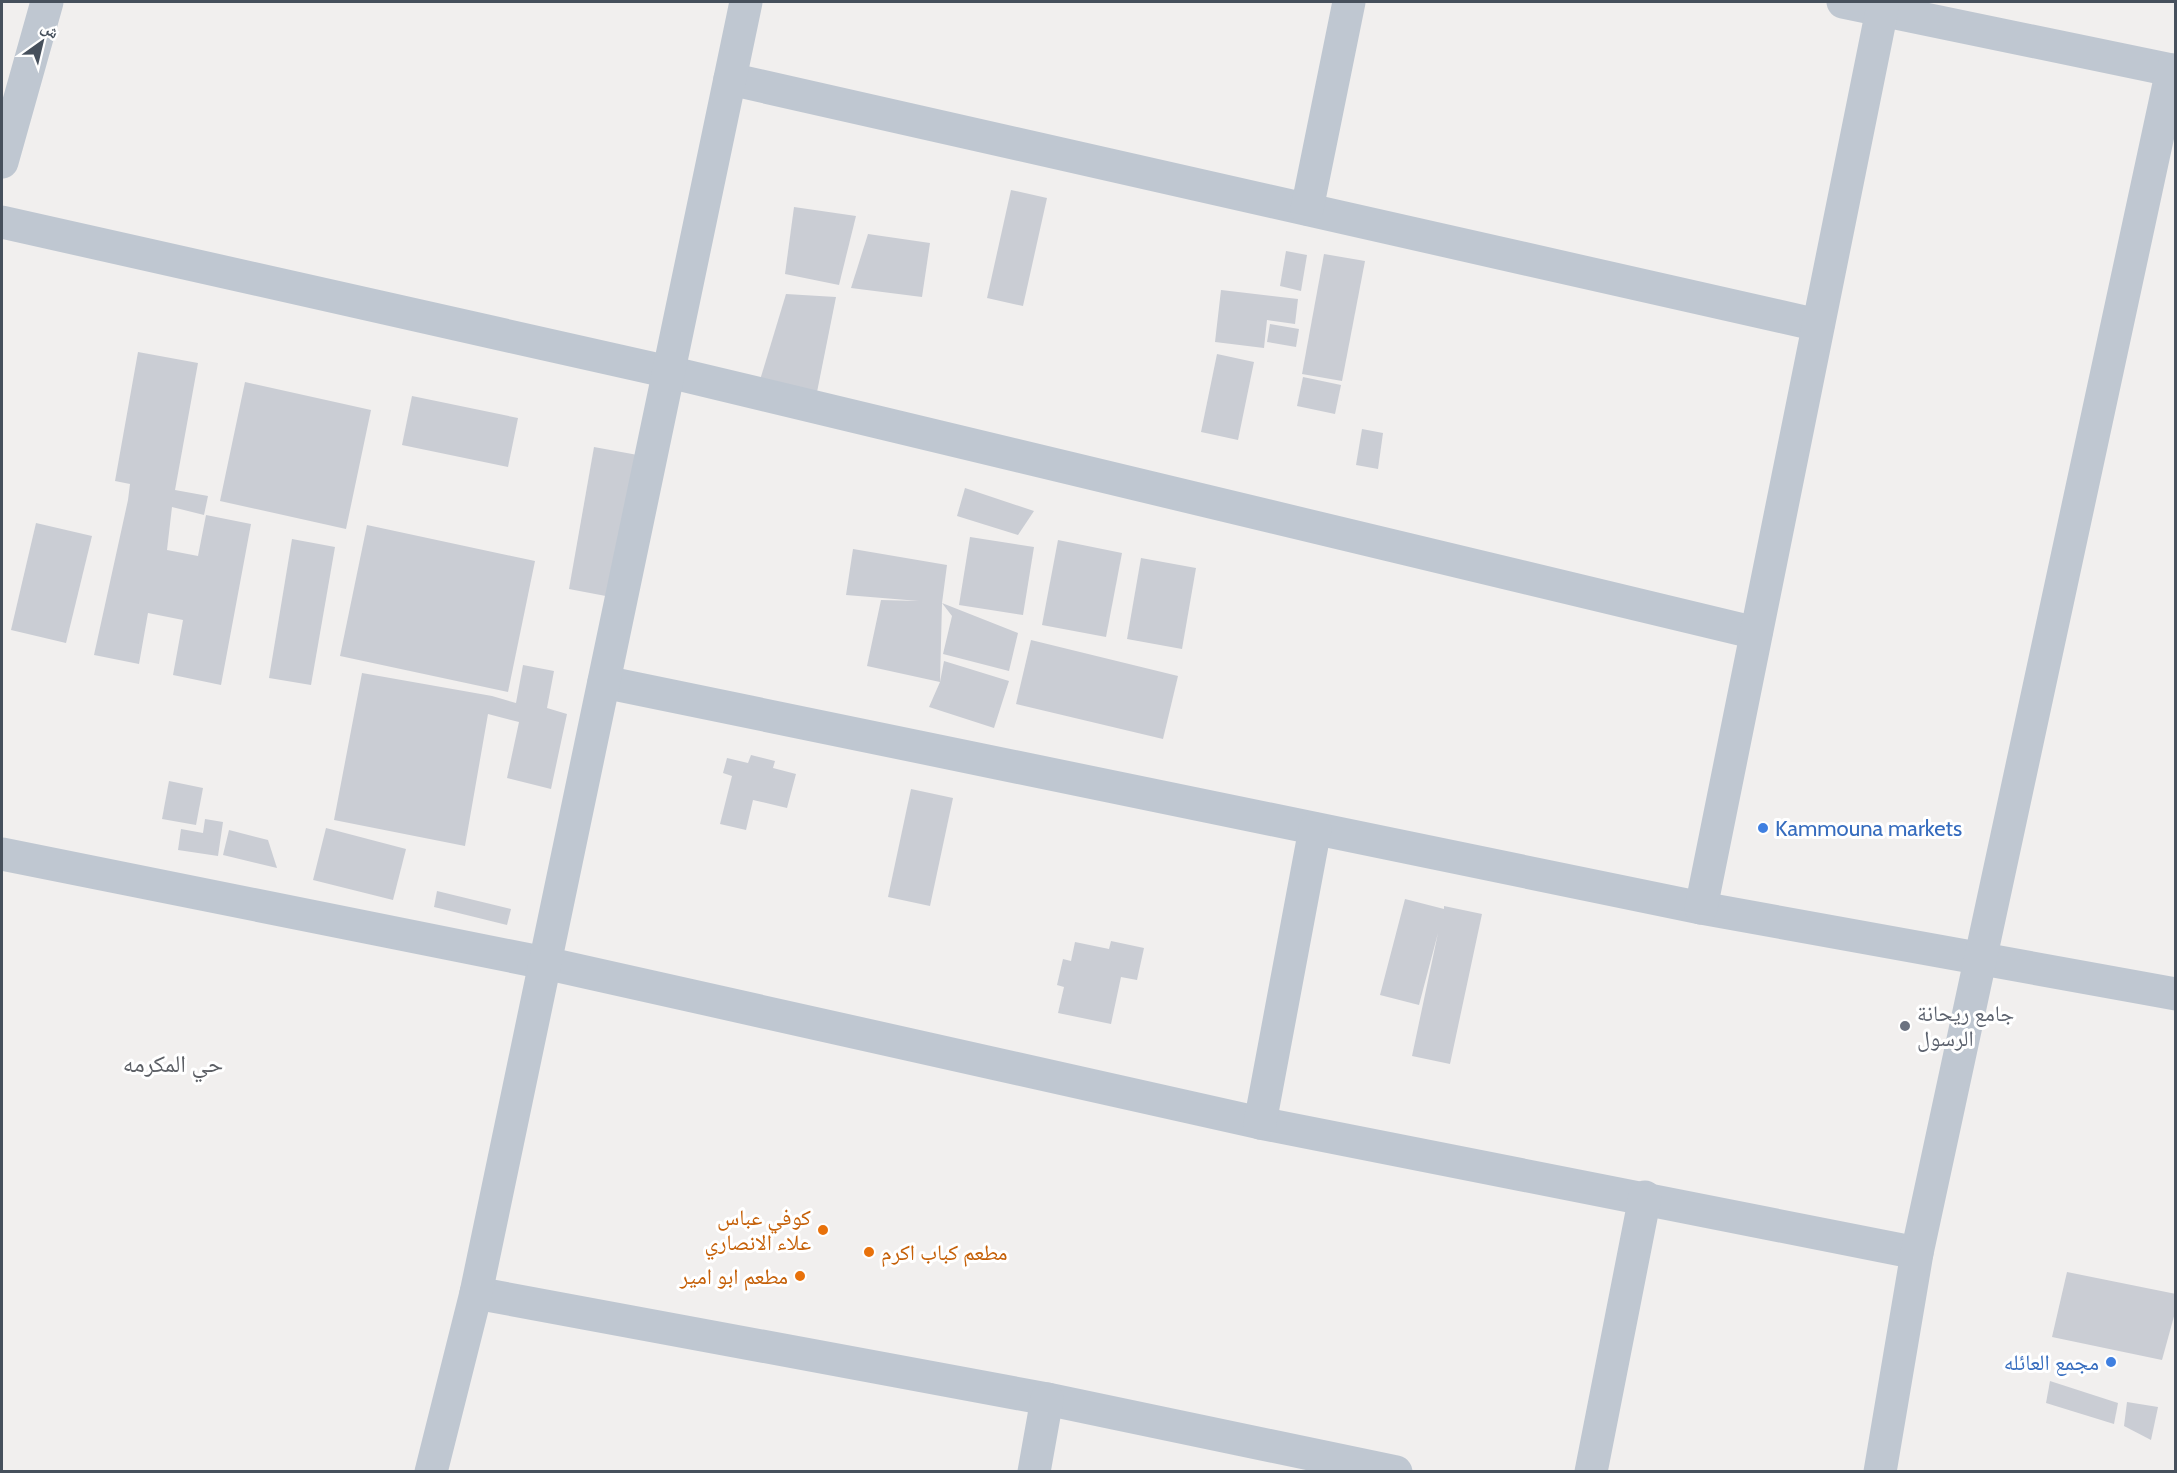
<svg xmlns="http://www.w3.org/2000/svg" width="2177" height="1473" viewBox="0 0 2177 1473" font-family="Cabin,'Noto Naskh Arabic',sans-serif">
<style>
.building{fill:#cacdd4}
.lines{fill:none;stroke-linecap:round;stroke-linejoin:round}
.minor{stroke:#bfc7d1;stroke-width:33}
.shop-dot{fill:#3f7fe0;stroke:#fff;stroke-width:2}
.worship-dot{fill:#6b7280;stroke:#fff;stroke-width:2}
.food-dot{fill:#e8710a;stroke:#fff;stroke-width:2}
.labels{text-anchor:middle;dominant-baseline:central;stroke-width:6;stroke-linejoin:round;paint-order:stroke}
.shop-label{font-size:22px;fill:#366cbe;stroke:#fff;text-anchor:start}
.worship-label{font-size:22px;fill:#5b616d;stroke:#fff;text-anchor:start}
.food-label{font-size:22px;fill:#c56008;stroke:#fff;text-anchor:end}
.neighbourhood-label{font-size:24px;fill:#5b5e64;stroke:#fff}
</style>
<rect width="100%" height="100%" fill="#f1efee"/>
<g class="building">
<polygon points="1011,190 1047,198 1023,306 987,298"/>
<polygon points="794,207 856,216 839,285 785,274"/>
<polygon points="868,234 930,243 922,297 851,288"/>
<polygon points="1286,251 1307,255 1301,291 1280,286"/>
<polygon points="1324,254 1365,261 1342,381 1302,374"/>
<polygon points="1221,290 1298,299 1295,324 1267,320 1264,348 1215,342"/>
<polygon points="786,294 836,297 817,392 760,380"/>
<polygon points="1270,324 1299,329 1296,347 1267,342"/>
<polygon points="138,352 198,363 175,490 208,496 204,515 172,507 167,550 198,556 206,515 251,524 221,685 173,675 183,620 148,613 139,664 94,655 128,500 130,484 115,481"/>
<polygon points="1217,354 1254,362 1238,440 1201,432"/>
<polygon points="1303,377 1341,385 1335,414 1297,406"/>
<polygon points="245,382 371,410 346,529 220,501"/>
<polygon points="412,396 518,418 508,467 402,445"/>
<polygon points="1362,429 1383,433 1378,469 1356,465"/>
<polygon points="594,447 643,456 611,597 569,589"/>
<polygon points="965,488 1034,511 1018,535 957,516"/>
<polygon points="36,523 92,536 66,643 11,630"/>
<polygon points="367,525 535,561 508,692 340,656"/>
<polygon points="970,537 1034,547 1023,615 959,605"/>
<polygon points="292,539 335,547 311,685 269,678"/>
<polygon points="1058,540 1122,553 1106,637 1042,625"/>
<polygon points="853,549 947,565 942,603 1018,633 1009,671 943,654 952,616 942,603 940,682 944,661 1009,681 994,728 929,707 940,682 867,666 881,600 919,601 846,595"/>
<polygon points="1141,558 1196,568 1182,649 1127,639"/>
<polygon points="1031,640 1178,676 1163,739 1016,704"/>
<polygon points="523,665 554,671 547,708 567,714 551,789 507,778 519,722 488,714 465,846 334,820 362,673 492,696 516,703"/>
<polygon points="751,755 775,761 773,768 796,774 787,808 753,800 746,830 720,824 732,776 723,773 727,758 748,763"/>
<polygon points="169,781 203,788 196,825 162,819"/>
<polygon points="911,789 953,798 930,906 888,897"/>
<polygon points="205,819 223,822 218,856 178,850 181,829 203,833"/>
<polygon points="326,828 406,849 393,900 313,880"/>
<polygon points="229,830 268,840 277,868 223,855"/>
<polygon points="437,891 511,909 507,925 434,907"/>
<polygon points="1405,899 1444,909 1444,906 1482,914 1450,1064 1412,1056 1438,933 1419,1005 1380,995"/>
<polygon points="1111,941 1144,948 1137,980 1121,977 1111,1024 1058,1013 1064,987 1057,985 1063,959 1071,961 1075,942 1109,949"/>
<polygon points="2067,1272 2176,1294 2176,1309 2162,1360 2052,1337"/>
<polygon points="2050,1381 2118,1403 2114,1424 2046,1403"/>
<polygon points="2127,1402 2158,1407 2151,1440 2124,1426"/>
</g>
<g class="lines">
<g class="minor">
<polyline points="1843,2 2176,71"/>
<polyline points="730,79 1818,325"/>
<polyline points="2,162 47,2"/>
<polyline points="1307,209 1349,2"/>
<polyline points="2,222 669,372 1756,633"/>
<polyline points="604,682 1701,908 2176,994"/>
<polyline points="2,854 545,963 1260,1123 1917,1253"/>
<polyline points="1701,908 1882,10"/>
<polyline points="1260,1123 1315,829"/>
<polyline points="476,1293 1047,1399 1396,1472"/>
<polyline points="431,1472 476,1293 746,2"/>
<polyline points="1034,1472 1047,1399"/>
<polyline points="1591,1472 1645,1197"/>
<polyline points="1880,1472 1917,1253 2172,70"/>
</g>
</g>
<g class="shop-dot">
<circle cx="1763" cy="828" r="6"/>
<circle cx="2111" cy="1362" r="6"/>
</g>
<circle class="worship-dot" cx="1905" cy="1026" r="6"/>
<g class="food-dot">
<circle cx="823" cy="1230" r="6"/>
<circle cx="869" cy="1252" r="6"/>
<circle cx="800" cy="1276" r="6"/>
</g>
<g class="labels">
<g class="shop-label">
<text x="1775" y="828">Kammouna markets</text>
<text x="2099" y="1362" text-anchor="end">مجمع العائله</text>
</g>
<g class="worship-label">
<text x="1917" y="1013">جامع ريحانة<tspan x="1917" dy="25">الرسول</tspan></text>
</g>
<g class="food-label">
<text x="811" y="1217">كوفي عباس<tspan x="811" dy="25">علاء الانصاري</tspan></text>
<text x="881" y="1252" text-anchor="start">مطعم كباب اكرم</text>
<text x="788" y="1276">مطعم ابو امير</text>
</g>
<g class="neighbourhood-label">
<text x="173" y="1063">حي المكرمه</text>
</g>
</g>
<rect width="2177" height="1473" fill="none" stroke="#46505c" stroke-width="6"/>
<g transform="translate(42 42) rotate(34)" stroke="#ffffff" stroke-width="4.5" paint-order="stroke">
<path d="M0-4.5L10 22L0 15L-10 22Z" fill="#46505c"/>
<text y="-9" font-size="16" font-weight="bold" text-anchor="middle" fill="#46505c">ش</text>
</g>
</svg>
